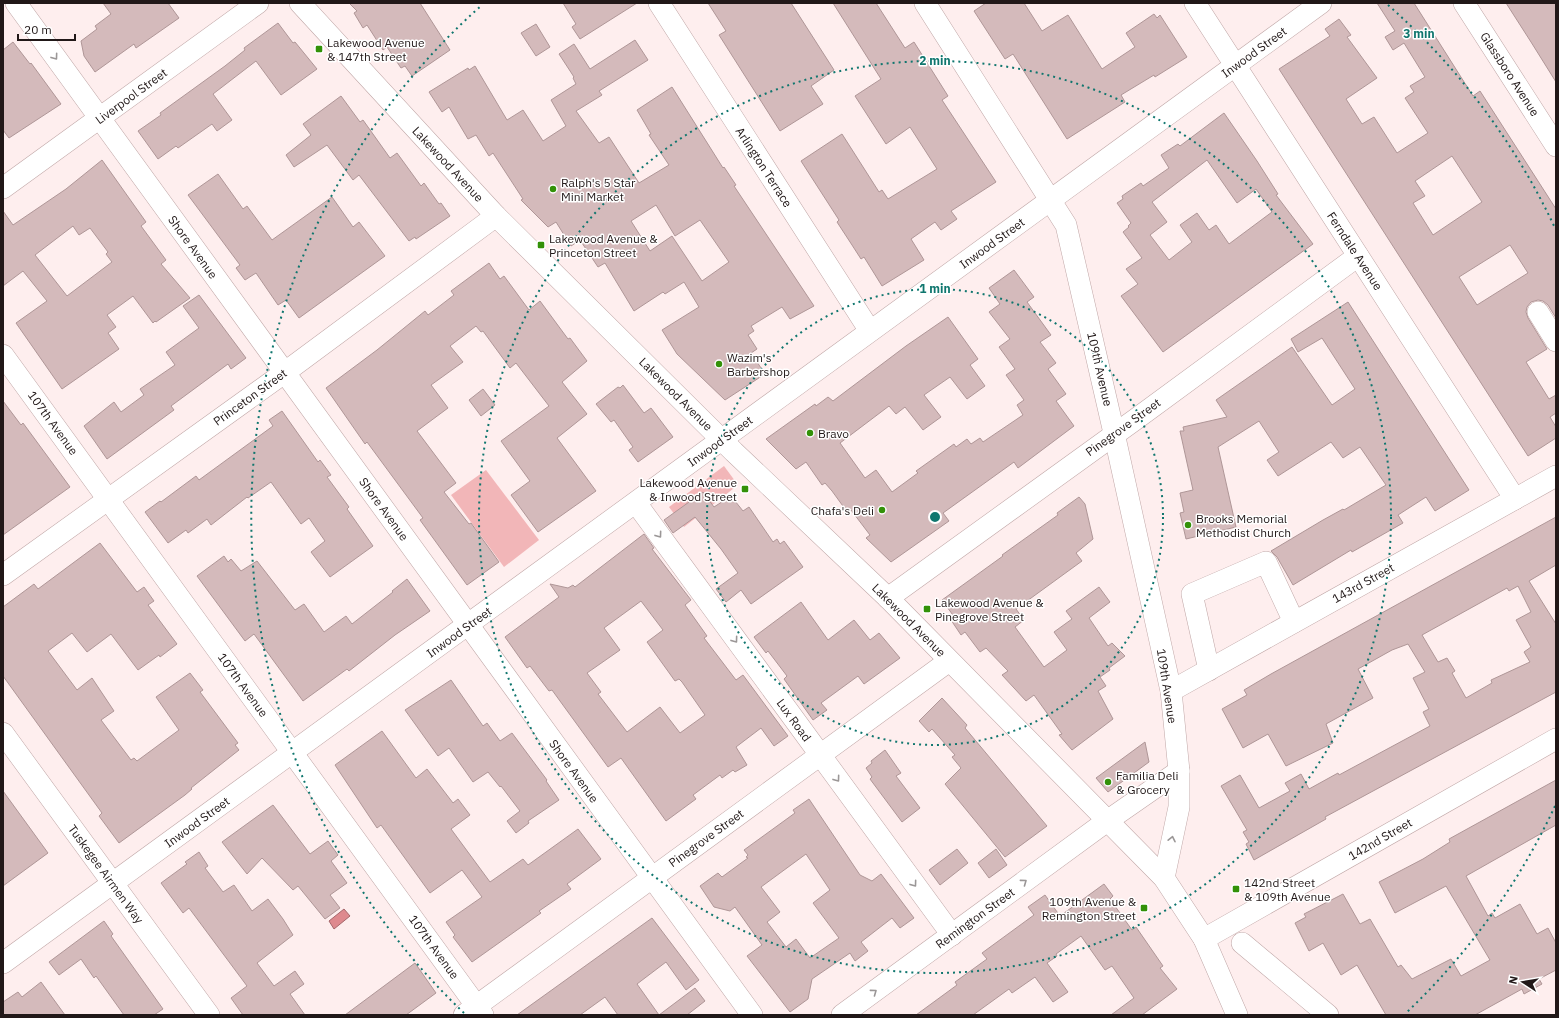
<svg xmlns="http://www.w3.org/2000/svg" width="1559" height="1018" viewBox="0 0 1559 1018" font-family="'IBM Plex Sans',sans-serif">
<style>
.green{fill:#f2b6b8}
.water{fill:#de898e;stroke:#a5676b}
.building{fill:#d4babb;stroke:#af9697;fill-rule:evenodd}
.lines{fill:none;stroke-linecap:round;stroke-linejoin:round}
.minor-casing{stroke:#c0a7a7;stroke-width:22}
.minor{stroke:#fff;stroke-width:21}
.oneway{stroke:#9b9797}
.ring{fill:none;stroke:#0f766e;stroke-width:2;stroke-dasharray:2 4}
.poi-dot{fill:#339108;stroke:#fff;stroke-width:1.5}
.labels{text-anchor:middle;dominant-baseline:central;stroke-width:3;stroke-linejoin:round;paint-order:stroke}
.poi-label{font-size:12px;fill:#211818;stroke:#fff;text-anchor:start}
.street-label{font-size:12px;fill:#211818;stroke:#fff}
.centre{fill:#0f766e;stroke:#fff;stroke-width:2}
.ring-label{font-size:12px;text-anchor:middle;font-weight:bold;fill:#0f766e;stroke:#fff;stroke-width:3;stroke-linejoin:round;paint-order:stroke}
</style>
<rect width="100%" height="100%" fill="#feeeee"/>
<g class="green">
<polygon points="724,466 738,485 684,527 669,507"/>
<polygon points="486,470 539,540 504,567 451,495"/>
</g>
<polygon class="water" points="344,909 350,916 334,929 329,921"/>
<g class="building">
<polygon points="103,3 168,3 179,18 136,48 134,44 95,72 84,56 81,41 97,29 95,26 111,14"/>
<polygon points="349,3 420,3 450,50 412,76 405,66 401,68 387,47 383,50 367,25 363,28 354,13 357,11"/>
<polygon points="563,3 637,3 580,39 572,27 576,24"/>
<polygon points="708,3 791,3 834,70 811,86 823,104 780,131 719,35 726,31"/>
<polygon points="833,3 876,3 905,48 914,42 948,96 942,100 996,182 951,211 957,219 941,230 935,222 911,239 924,260 882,286 864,257 861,259 852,245 837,222 839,220 801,161 842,134 879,192 882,190 888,199 937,169 910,127 886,144 855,96 881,79"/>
<polygon points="986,3 1024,3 1042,31 1068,15 1102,69 1135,47 1126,33 1154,14 1157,18 1160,15 1187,57 1155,77 1154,75 1121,95 1125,102 1067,139 1013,54 1005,59 974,11"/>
<path d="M1377 3H1414L1473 96 1480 91 1556 209V318L1548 305 1543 301 1538 300 1531 302 1527 307 1526 312 1528 318 1547 349 1526 362 1549 399 1556 395V413L1550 417 1556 427V438L1528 456 1279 69 1330 36 1325 29 1339 19 1351 35 1347 37 1377 78 1346 99 1362 124 1374 117 1397 153 1428 133 1405 98 1414 92 1410 86 1425 77 1404 43 1393 50 1385 37 1395 31ZM1452 156 1482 202 1433 235 1413 203 1425 196 1415 181ZM1510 245 1528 273 1477 305 1459 277Z"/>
<polygon points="1506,3 1556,3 1556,82 1531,42"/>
<polygon points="278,23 293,43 295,42 317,69 281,95 256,61 213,94 232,120 217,131 212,124 178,148 176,146 158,159 138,131 161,115 160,113 225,66 245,50 244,48"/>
<polygon points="536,24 550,47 536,56 521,33"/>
<path d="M635 40 648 60 599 91 602 95 576 111 599 143 609 137 639 183 669 165 649 135 651 134 637 110 672 87 723 168 724 167 736 185 734 186 814 306 790 319 782 307 751 326 754 331 748 335 757 349 751 353 765 374 725 400 677 354 662 330 699 307 684 282 665 294 663 292 634 311 605 263 598 267 580 240 571 246 556 222 548 227 521 200 523 199 493 153 489 156 476 135 468 139 449 107 442 112 429 92 468 68 469 70 475 66 507 120 523 110 543 141 566 126 551 100 576 84 573 78 574 77 559 54 574 44 590 69ZM656 205 675 236 700 220 729 262 702 281 672 236 650 251 631 221Z"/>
<polygon points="13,42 30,64 31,63 61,104 9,138 3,130 3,50"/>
<polygon points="341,96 360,122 363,120 390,158 397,153 421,186 424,183 439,204 441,203 450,216 416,239 415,237 409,241 359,175 353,180 327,145 294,167 286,155 311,135 303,124"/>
<path d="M1224 113 1257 161 1278 194 1276 195 1313 244 1163 352 1121 296 1138 284 1126 269 1142 258 1123 232 1129 227 1128 226 1131 223 1117 203 1123 199 1122 196 1141 183 1143 186 1169 168 1161 155 1178 144 1180 146ZM1207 160 1237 203 1256 189 1272 212 1229 244 1216 225 1209 230 1197 213 1180 225 1192 242 1169 260 1150 235 1167 222 1152 202Z"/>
<path d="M102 160 146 222 141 226 166 260 161 264 190 298 156 322 155 321 153 323 133 296 107 315 116 327 108 333 119 349 62 389 16 323 47 301 23 271 3 286V211L13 225 66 189ZM73 226 79 235 90 228 108 252 106 254 112 262 67 296 35 255Z"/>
<polygon points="218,174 243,209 247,206 272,240 332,197 353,227 359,222 385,256 299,318 286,300 278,305 256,273 245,280 236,268 240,265 188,195"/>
<polygon points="489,263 500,279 504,276 529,310 540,301 568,339 570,338 587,361 562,382 587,414 557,438 596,491 538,532 511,495 530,481 501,441 549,406 516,363 510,368 483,331 481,332 476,326 450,346 463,362 431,385 448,408 417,431 456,483 444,492 469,524 471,523 499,562 467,585 420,520 423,518 367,442 365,444 326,388 377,350 425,311 428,315 454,295 451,291"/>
<polygon points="1014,270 1034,297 1027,302 1051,335 1040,342 1056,363 1048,369 1066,394 1056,401 1074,426 1018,468 1014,462 943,513 949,521 891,562 866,538 870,535 851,510 848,513 832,491 825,483 822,485 806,462 796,469 766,439 815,404 816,406 828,397 833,401 906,346 948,317 978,359 970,365 985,386 967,399 950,377 924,395 941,417 923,430 905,407 896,414 889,406 840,443 865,478 876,470 892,492 918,473 916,471 954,444 956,447 967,439 971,444 980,438 983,442 1023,415 1017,405 1024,400 1006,375 1015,369 999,347 1010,339 989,312 1000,304 989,288"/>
<polygon points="199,295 246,358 231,369 228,364 171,406 174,410 107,459 84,426 114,402 121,412 144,395 140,389 175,365 166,352 199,328 183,306"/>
<polygon points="1348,302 1469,490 1435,511 1426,497 1398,515 1403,523 1352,552 1351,550 1293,585 1277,557 1271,551 1323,520 1343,509 1344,510 1386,485 1360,447 1343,458 1331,442 1278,476 1267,460 1279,452 1259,421 1218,447 1236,527 1186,539 1180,513 1184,512 1180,493 1193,490 1180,431 1184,431 1183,427 1227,417 1216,400 1292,347 1332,405 1355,389 1322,338 1298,352 1291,339"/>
<polygon points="623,385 644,413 651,408 673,437 638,462 629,450 633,447 614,420 611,422 596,404 618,387 620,388"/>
<polygon points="483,389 495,405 481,416 469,400"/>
<polygon points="3,401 21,425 23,423 70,487 3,535"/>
<polygon points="282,411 318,462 320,460 331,475 327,477 349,507 347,509 373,546 330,577 311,552 325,541 309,518 301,524 271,482 248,498 247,497 211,525 207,519 188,533 186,530 168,543 145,512 160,501 161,502 196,476 199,480 273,426 269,420"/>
<polygon points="703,492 714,507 731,496 743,511 749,507 773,542 777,539 780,544 784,541 803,567 751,604 741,590 726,602 716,589 738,573 721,549 695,517 673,533 664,520"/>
<polygon points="1079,497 1085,504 1093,539 1076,553 1082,561 1016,609 1024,620 1015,627 1044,667 1067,650 1054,632 1072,619 1066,611 1099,587 1110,602 1089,618 1108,646 1112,643 1125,656 1109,668 1110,670 1100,677 1106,686 1098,691 1113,719 1072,750 1059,735 1062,734 1034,695 1026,701 1002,675 1008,671 986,648 980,652 965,632 961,635 951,620 955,618 942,600 1003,556 1002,555 1058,515 1057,513"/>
<path d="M1556 517V565L1529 581 1556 624V692L1325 817 1326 819 1254 860 1246 844 1249 842 1243 832 1247 830 1221 786 1240 775 1259 808 1290 791 1285 783 1301 774 1309 789 1338 773 1339 775 1430 726 1423 712 1429 709 1413 678 1425 672 1408 644 1392 650 1358 669 1373 698 1326 724 1333 743 1286 766 1268 734 1243 748 1222 709 1247 695 1244 690 1271 674ZM1518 586 1531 612 1516 620 1531 647 1524 652 1530 662 1491 680 1492 683 1466 698 1452 673 1455 671 1447 658 1438 662 1422 635 1507 588 1509 591Z"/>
<path d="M644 534 654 548 652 549 691 600 685 605 707 636 704 638 736 680 743 675 788 736 774 746 761 728 736 747 747 765 735 772 733 770 722 778 720 775 693 795 696 799 666 821 621 758 608 767 552 690 549 691 530 666 527 668 505 637 559 597 550 584 568 588 573 585 575 587ZM641 601 663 630 647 642 675 681 679 679 682 682 705 715 680 733 660 707 627 732 598 694 601 692 587 673 620 650 604 628Z"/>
<polygon points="100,543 137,592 144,587 154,601 148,605 177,644 160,657 159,655 138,670 111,634 87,652 72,633 48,651 77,690 92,678 114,711 101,720 131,760 134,758 137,761 179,730 156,697 190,673 203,690 200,692 238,743 235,745 239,750 191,788 192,789 185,795 119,843 99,816 102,813 3,676 3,607 34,584 38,589"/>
<polygon points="224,556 228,562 231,559 241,571 257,561 295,610 304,604 324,632 346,616 352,624 393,592 392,591 407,579 430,611 395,635 349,671 347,669 303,701 254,634 245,641 197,576"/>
<polygon points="801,602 828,640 854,620 870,640 879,633 900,658 864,684 858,676 821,703 827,710 813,720 784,679 787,676 768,651 766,653 754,637"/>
<polygon points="451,680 483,726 487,723 500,741 512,733 547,780 546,781 559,800 528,821 529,823 516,833 507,821 520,811 501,786 500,787 488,772 473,782 449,748 438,756 405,710"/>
<polygon points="942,698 967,725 965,728 1047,826 1005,857 945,784 961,768 952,757 955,755 932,729 929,732 919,721"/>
<polygon points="382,731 416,778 427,769 453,803 458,799 470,815 451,829 490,882 523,859 528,865 578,829 601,859 567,884 571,889 539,911 541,913 472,962 453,937 455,935 446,922 482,897 462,870 430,893 381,825 377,828 335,765"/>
<polygon points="1145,742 1149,762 1108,792 1096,778"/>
<polygon points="885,750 901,773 896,776 920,808 902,822 870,779 872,777 866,768 872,763 871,761"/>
<polygon points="1556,780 1556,825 1466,876 1488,916 1492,913 1495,918 1520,904 1537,934 1548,928 1556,943 1556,970 1539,979 1542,984 1524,994 1522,989 1475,1015 1386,1015 1357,965 1341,975 1323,943 1309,951 1295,923 1306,917 1304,914 1343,894 1360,924 1370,919 1398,967 1401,965 1412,979 1451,959 1461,976 1490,960 1446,886 1395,913 1379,882 1423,859 1450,842 1449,839"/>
<polygon points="3,791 48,853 3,886"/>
<path d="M809 799 860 875 872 881 881 874 914 918 900 928 892 918 861 942 868 951 855 961 850 953 812 979 808 999 790 1012 747 956 762 945 735 907 730 911 714 907 700 886 718 873 722 877 748 858 746 857 748 855 744 850 795 813 793 810ZM806 854 830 890 813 903 839 938 810 958 796 939 786 947 767 922 780 912 761 887Z"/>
<polygon points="273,805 310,854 328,841 338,855 331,861 347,883 330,895 340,908 325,919 298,886 293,890 262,858 247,874 222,842"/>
<polygon points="957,849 968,863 940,885 929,870"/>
<polygon points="996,849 1007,865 989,878 978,863"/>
<polygon points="199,852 208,866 205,868 223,892 234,885 252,911 268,899 283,919 293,935 257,963 274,986 295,971 304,984 290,994 305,1015 243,1015 231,998 247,986 189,908 183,913 161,883 187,864 185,862"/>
<polygon points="1104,884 1113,896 1110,899 1132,930 1136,927 1163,966 1160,968 1177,989 1142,1015 1111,1015 1134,998 1112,966 1105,970 1081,936 1056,954 1057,956 1047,963 1068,992 1053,1002 1035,977 1012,993 1009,989 973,1015 916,1015 957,985 955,982 987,959 982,953 1034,915 1028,907 1045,895 1060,916"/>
<polygon points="652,918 699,980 686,990 666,962 637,984 659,1015 695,988 705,1001 687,1015 618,1015 605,997 580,1015 517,1015"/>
<polygon points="104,921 113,934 111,936 163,1009 154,1015 124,1015 96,976 94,978 81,959 59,975 49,962"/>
<polygon points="415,963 436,993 406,1015 345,1015"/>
<polygon points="41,982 65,1015 3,1015 3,1002 18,992 22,997"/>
</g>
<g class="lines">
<g class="minor-casing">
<g id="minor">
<polyline points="16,3 752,1015"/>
<polyline points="300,3 496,216 734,452 888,598 1164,878 1204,939 1237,1015"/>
<polyline points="659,3 870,331"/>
<polyline points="925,3 1066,225 1114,433 1171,691 1179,771 1179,807 1164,878"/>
<polyline points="1195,3 1515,499"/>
<polyline points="1464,3 1556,146"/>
<polyline points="3,188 258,3"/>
<polyline points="1538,312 1556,341"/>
<polyline points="3,355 483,1015"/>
<polyline points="636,503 952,935"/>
<polyline points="3,575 284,373 496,216"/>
<polyline points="888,598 1136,419 1358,256"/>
<polyline points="1209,670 1192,594 1266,562 1294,622"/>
<polyline points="1171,691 1556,476"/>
<polyline points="3,733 209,1015"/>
<polyline points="1204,939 1556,739"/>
<polyline points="1242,943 1328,1015"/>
<polyline points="3,963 1321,3"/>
<polyline points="464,1015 949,661"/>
<polyline points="842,1015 1107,821 1179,771"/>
</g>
</g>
<use href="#minor" class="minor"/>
</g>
<defs><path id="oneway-chevron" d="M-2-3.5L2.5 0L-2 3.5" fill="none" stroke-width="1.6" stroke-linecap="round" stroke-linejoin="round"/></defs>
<g class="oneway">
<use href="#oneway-chevron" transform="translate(55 57) rotate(54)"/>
<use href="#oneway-chevron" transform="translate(659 535) rotate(54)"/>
<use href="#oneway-chevron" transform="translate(735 640) rotate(54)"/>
<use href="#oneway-chevron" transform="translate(837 779) rotate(54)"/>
<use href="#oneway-chevron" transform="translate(1172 839) rotate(-78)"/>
<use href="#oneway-chevron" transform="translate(1024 882) rotate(-36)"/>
<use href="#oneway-chevron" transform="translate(914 884) rotate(54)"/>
<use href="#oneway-chevron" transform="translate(874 992) rotate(-36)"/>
</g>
<g class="ring">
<circle cx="935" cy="517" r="228"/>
<circle cx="935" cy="517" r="456"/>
<path d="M1555 806A684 684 0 0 1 1406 1013M464 1013A684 684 0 0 1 482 5M1388 5A684 684 0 0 1 1555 228"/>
</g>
<g class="poi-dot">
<rect x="315" y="45" width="8" height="8" rx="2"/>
<circle cx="553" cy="189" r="4"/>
<rect x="537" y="241" width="8" height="8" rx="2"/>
<circle cx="719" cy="364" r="4"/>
<circle cx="810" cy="433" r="4"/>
<rect x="741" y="485" width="8" height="8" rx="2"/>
<circle cx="882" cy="510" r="4"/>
<circle cx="1188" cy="525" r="4"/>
<rect x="923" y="605" width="8" height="8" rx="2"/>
<circle cx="1108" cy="782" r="4"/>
<rect x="1232" y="885" width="8" height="8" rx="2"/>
<rect x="1140" y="904" width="8" height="8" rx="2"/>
</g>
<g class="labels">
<g class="poi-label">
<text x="327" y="42">Lakewood Avenue<tspan x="327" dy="14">&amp; 147th Street</tspan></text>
<text x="561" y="182">Ralph's 5 Star<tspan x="561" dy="14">Mini Market</tspan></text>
<text x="549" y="238">Lakewood Avenue &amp;<tspan x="549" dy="14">Princeton Street</tspan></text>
<text x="727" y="357">Wazim's<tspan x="727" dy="14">Barbershop</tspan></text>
<text x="818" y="433">Bravo</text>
<text x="737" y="482" text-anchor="end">Lakewood Avenue<tspan x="737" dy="14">&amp; Inwood Street</tspan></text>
<text x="874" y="510" text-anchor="end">Chafa's Deli</text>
<text x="1196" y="518">Brooks Memorial<tspan x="1196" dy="14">Methodist Church</tspan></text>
<text x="935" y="602">Lakewood Avenue &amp;<tspan x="935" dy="14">Pinegrove Street</tspan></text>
<text x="1116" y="775">Familia Deli<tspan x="1116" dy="14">&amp; Grocery</tspan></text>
<text x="1244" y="882">142nd Street<tspan x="1244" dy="14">&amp; 109th Avenue</tspan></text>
<text x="1136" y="901" text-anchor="end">109th Avenue &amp;<tspan x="1136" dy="14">Remington Street</tspan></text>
</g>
<g class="street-label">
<text transform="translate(1254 52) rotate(-36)">Inwood Street</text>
<text transform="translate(1510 74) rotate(57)">Glassboro Avenue</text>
<text transform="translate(131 96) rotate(-36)">Liverpool Street</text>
<text transform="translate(448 164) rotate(47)">Lakewood Avenue</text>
<text transform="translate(764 167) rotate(57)">Arlington Terrace</text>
<text transform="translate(992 243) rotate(-36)">Inwood Street</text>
<text transform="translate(193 247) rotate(54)">Shore Avenue</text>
<text transform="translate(1355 251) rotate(57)">Ferndale Avenue</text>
<text transform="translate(1100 369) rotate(77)">109th Avenue</text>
<text transform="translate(676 394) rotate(45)">Lakewood Avenue</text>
<text transform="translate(250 397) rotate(-36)">Princeton Street</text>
<text transform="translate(53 423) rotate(54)">107th Avenue</text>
<text transform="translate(1123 427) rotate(-36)">Pinegrove Street</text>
<text transform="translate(720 441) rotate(-36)">Inwood Street</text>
<text transform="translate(384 509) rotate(54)">Shore Avenue</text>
<text transform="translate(1363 583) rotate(-29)">143rd Street</text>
<text transform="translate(909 620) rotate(45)">Lakewood Avenue</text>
<text transform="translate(459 632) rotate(-36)">Inwood Street</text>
<text transform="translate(243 685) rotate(54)">107th Avenue</text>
<text transform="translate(1167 686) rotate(81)">109th Avenue</text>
<text transform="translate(794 720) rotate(54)">Lux Road</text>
<text transform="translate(574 771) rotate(54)">Shore Avenue</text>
<text transform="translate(197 822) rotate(-36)">Inwood Street</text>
<text transform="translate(706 838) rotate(-36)">Pinegrove Street</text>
<text transform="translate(1380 839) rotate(-30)">142nd Street</text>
<text transform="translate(106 874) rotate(54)">Tuskegee Airmen Way</text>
<text transform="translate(975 918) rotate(-36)">Remington Street</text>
<text transform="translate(434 947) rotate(54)">107th Avenue</text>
</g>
</g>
<circle cx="935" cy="517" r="6" class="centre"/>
<g class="ring-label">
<text x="1419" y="38">3 min</text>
<text x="935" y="65">2 min</text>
<text x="935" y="293">1 min</text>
</g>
<rect width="1559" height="1018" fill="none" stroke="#211818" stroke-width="8"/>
<g transform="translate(1523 982) rotate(282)" stroke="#ffffff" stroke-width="3" paint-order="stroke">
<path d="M0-3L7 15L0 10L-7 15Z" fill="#211818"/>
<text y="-6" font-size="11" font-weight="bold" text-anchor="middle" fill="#211818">N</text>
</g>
<path d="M18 34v6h57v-6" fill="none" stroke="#211818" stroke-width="2"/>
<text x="24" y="34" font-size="12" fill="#211818" stroke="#ffffff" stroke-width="3" paint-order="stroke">20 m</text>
</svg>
